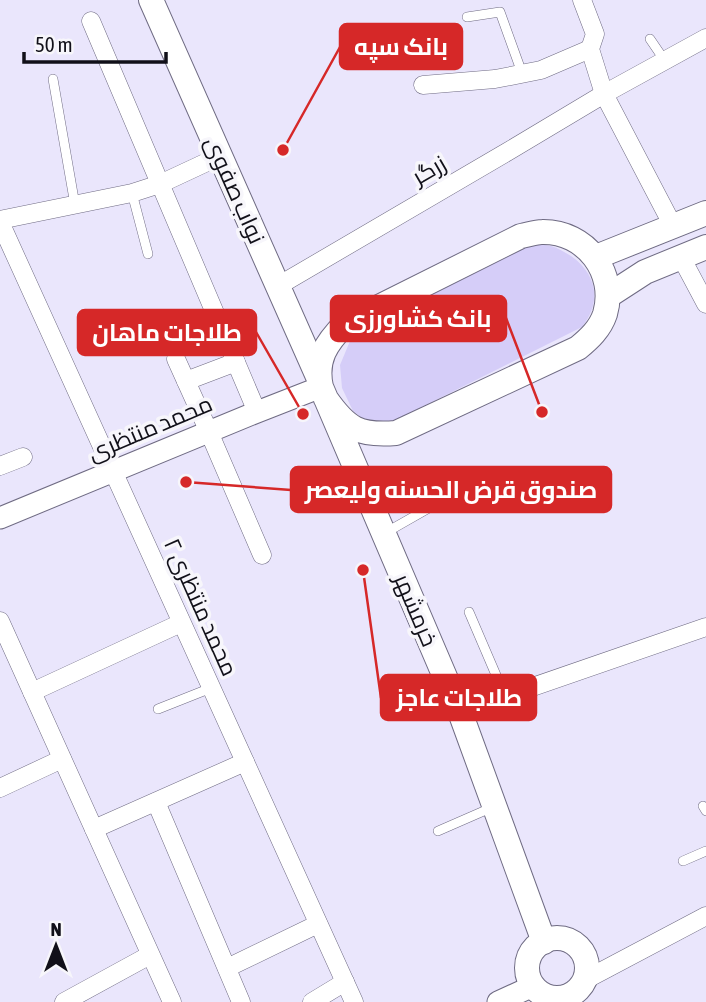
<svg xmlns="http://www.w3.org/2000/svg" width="706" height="1002" viewBox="0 0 706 1002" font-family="'Asap Condensed',Cairo,sans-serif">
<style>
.grass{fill:#d5cdf8}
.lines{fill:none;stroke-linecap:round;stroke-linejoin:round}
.service-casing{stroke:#6f6b83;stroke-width:10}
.minor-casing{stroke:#6f6b83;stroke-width:19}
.tertiary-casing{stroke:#6f6b83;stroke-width:23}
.secondary-casing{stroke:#6f6b83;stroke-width:26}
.service{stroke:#fff;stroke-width:9}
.minor{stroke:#fff;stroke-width:18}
.tertiary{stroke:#fff;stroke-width:21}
.secondary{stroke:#fff;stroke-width:24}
.labels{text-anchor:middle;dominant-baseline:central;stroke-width:7;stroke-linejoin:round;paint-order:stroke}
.street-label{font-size:23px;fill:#111019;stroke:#f7f6fb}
.leader{fill:none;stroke:#d62828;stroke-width:2.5}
.callout-dot{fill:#d62828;stroke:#f7f6fb;stroke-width:2.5}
.callout{fill:#d62828;stroke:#d62828;stroke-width:2.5}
.callout-label{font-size:24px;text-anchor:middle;font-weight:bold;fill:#fff}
</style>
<rect width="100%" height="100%" fill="#eae6fc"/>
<path class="grass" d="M528 245C535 245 544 244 551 246 558 248 564 252 571 256 597 274 602 302 582 327L390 423 367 422 353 411 342 388 340 365 350 341 373 321Z"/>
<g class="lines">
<g class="service-casing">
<g id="service">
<polyline points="467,17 500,12 522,73"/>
<polyline points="650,39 665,61"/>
<polyline points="53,79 75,205"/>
<polyline points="132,193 148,254"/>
<polyline points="385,533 471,484 478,497"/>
<polyline points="469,612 505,696"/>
<polyline points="158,709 211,688"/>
<polyline points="703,806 706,811"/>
<polyline points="438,831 493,807"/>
<polyline points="683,861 706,851"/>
</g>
</g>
<g class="minor-casing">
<g id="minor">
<polyline points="582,0 595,34 590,49 604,94 673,226"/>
<polyline points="91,21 257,412"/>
<polyline points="423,85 495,79 541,70 590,49"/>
<polyline points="0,220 132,193 160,184 220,156"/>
<polyline points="0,222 354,1002"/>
<polyline points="681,257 706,304"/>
<polyline points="278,286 507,152 604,94 706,38"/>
<polyline points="176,359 209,432 262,555"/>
<polyline points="186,381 236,362"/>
<polyline points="0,466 23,457"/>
<polyline points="0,621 172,1002"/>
<polyline points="32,692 181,623"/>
<polyline points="460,712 706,627"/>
<polyline points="0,788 62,759"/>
<polyline points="156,802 241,1002"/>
<polyline points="94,829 245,762"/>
<polyline points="227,968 318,924"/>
<polyline points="585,980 706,916"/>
<polyline points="64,1002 150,955"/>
<polyline points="312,1002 345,982"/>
</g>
</g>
<g class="tertiary-casing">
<g id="tertiary">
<polyline points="0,518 257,412 321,387"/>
<polyline points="498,1002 533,986"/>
</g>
</g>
<g class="secondary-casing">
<g id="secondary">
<polyline points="151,0 319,379"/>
<polyline points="596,257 706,213"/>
<polyline points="608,296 645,272 706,247"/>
<path d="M326 399C347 429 359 436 396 433L578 348C589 339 600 329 605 314 617 273 586 231 542 232 535 232 528 235 521 236L345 324C326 343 315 360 321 387L460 712 544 942"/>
<circle cx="557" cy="968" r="30"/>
</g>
</g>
<use href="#service" class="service"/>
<use href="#minor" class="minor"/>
<use href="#tertiary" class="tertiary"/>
<use href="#secondary" class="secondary"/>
</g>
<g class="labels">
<g class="street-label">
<text transform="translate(429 170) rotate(-30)">زرگر</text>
<text transform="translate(235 190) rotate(66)">نواب صفوی</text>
<text transform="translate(150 428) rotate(-23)">محمد منتظری</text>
<text transform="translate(201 607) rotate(66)">محمد منتظری ۲</text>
<text transform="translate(416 610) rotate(67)">خرمشهر</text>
</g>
</g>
<path class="leader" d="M283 150L340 47M542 412L506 318M303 414L256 332M186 482L291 490M363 570L381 698"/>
<g class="callout-dot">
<circle cx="283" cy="150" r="7"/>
<circle cx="542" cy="412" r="7"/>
<circle cx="303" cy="414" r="7"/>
<circle cx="186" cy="482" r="7"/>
<circle cx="363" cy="570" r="7"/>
</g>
<g class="callout">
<rect x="340" y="24" width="122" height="45" rx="7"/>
<rect x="331" y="296" width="175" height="45" rx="7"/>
<rect x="78" y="310" width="178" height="45" rx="7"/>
<rect x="291" y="467" width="320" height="45" rx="7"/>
<rect x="381" y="675" width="155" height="45" rx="7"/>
</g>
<g class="callout-label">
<text x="401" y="55">بانک سپه</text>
<text x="418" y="327">بانک کشاورزی</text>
<text x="167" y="341">طلاجات ماهان</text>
<text x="451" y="498">صندوق قرض الحسنه ولیعصر</text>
<text x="459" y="706">طلاجات عاجز</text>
</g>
<g transform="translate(56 946)" stroke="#f7f6fb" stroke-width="5" paint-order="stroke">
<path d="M0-5L12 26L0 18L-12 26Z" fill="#111019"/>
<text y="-10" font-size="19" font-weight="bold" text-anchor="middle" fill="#111019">N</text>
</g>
<path d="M24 52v10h142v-10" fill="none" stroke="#111019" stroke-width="3.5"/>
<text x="35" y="52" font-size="21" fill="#111019" stroke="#f7f6fb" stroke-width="5" paint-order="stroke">50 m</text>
</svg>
